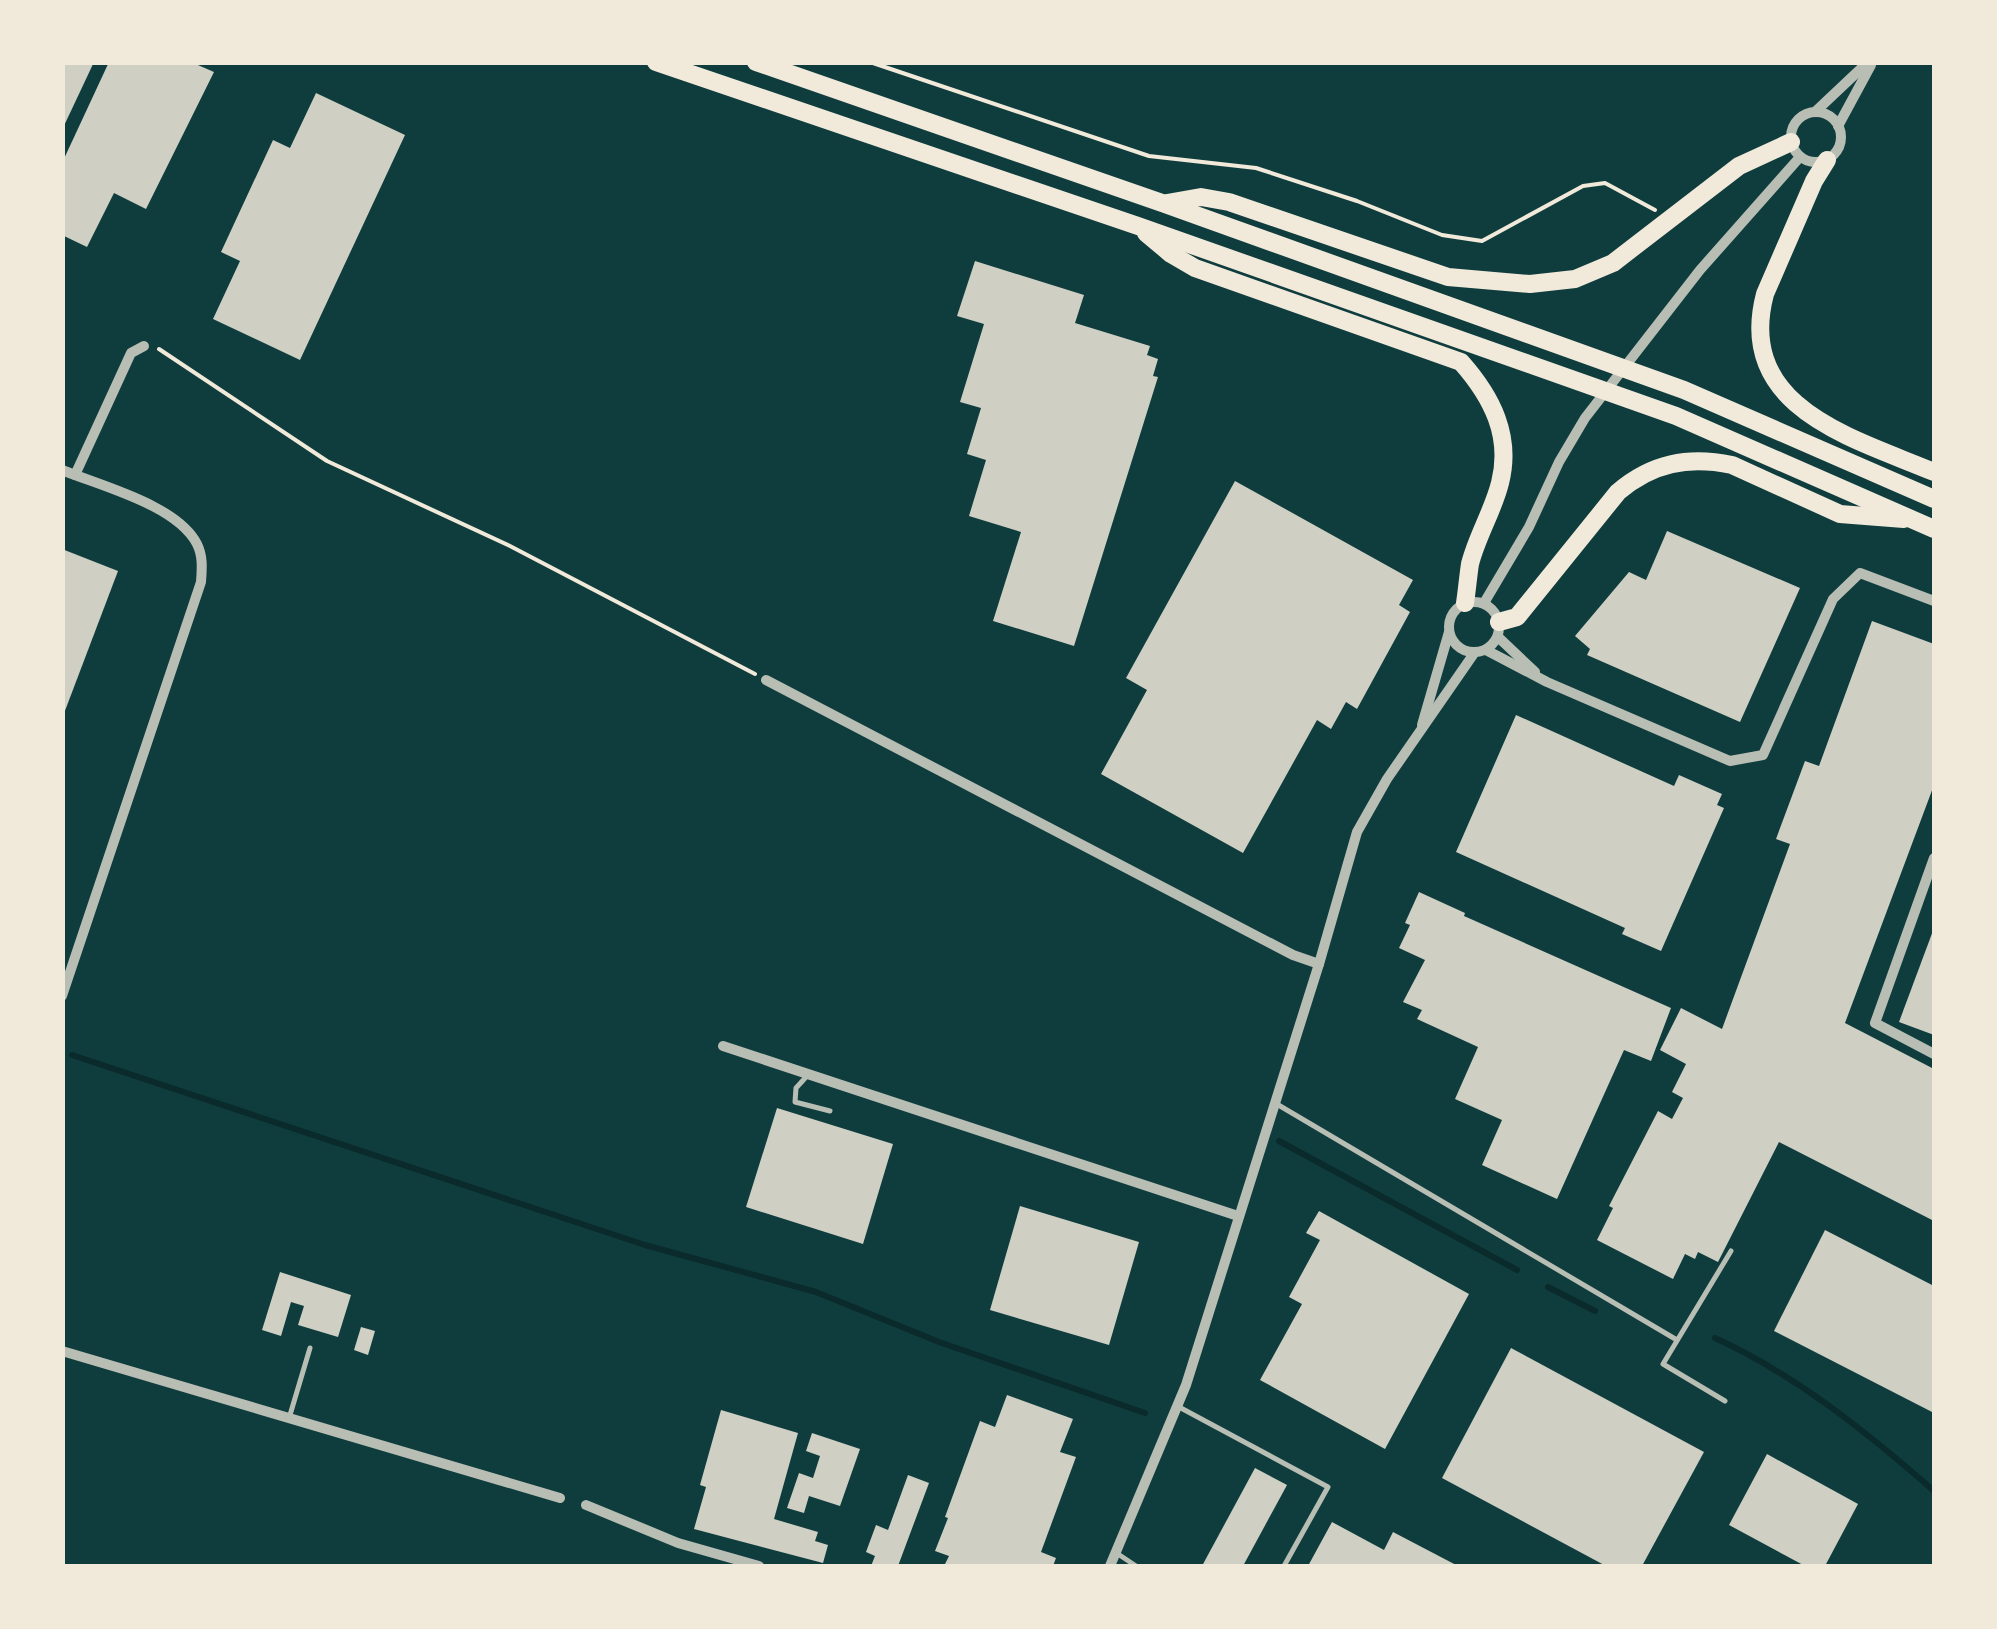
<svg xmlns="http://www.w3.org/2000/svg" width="1997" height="1629" viewBox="0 0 1997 1629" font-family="'Titillium Web',sans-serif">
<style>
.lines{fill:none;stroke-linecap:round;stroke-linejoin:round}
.stream{stroke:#0a2a2b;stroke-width:6}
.building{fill:#cfcfc3}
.path{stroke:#f1e9da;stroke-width:4}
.service{stroke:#b8beb3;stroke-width:5}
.minor{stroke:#b8beb3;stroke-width:10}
.primary{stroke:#f1e9da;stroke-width:18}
</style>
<rect width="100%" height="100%" fill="#0f3d3e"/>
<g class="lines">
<g class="stream">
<polyline points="72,1055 645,1245 816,1292 939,1342 1145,1413"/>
<polyline points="1279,1141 1517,1270"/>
<polyline points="1548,1287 1595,1311"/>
<path d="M1715 1338C1796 1375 1868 1433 1934 1491"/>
</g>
</g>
<g class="building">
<polygon points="62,62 94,62 62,130"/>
<polygon points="109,62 191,62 214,72 146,209 114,193 87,247 62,235 62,163"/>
<polygon points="316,93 405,135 300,360 213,319 240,261 221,252 273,140 290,148"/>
<polygon points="975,261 1084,295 1075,323 1150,346 1147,355 1158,359 1153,376 1158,377 1074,646 993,621 1021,532 969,516 986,460 967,454 981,408 960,402 984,324 957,316"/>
<polygon points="1235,481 1413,580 1399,605 1410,612 1357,709 1346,702 1331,729 1317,720 1243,853 1101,774 1147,690 1126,678"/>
<polygon points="1667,531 1800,588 1740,722 1587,655 1590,649 1575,636 1629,572 1646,580"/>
<polygon points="62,549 118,571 63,716 62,716"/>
<polygon points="1872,621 1934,644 1934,785 1845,1023 1934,1069 1934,1221 1779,1142 1718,1262 1698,1252 1695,1259 1685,1254 1673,1279 1597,1240 1613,1208 1609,1206 1658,1111 1672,1119 1683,1098 1672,1092 1686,1064 1660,1050 1681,1008 1722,1029 1790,844 1776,839 1805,761 1819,766"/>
<polygon points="1516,715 1674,786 1679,775 1722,794 1717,805 1724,808 1661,951 1622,934 1625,928 1456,852"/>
<polygon points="1419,892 1465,913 1464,916 1671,1008 1651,1061 1624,1050 1557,1199 1482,1165 1502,1120 1455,1099 1478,1047 1417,1019 1422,1010 1403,1002 1425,960 1399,948 1410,925 1405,923"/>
<polygon points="1934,928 1934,1035 1899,1022"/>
<polygon points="777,1108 893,1144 863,1244 746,1207"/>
<polygon points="1020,1206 1139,1242 1109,1345 990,1310"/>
<polygon points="1319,1211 1469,1294 1385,1449 1260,1380 1302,1304 1289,1297 1320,1240 1306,1233"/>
<polygon points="1825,1230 1934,1286 1934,1413 1774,1331"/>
<polygon points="280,1272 351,1295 338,1337 298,1325 304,1306 291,1302 281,1336 262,1330"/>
<polygon points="361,1327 375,1331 368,1355 354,1350"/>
<polygon points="1511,1348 1704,1452 1642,1566 1606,1566 1442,1478"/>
<polygon points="1007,1395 1073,1419 1060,1452 1076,1457 1041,1552 1056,1558 1053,1566 944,1566 949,1556 935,1551 948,1518 945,1517 980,1421 995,1427"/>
<polygon points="721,1410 798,1433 774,1519 818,1532 815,1541 828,1545 823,1563 694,1529 706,1487 700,1485"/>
<polygon points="812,1433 860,1449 840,1506 809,1496 804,1513 787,1508 799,1473 813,1478 820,1456 806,1451"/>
<polygon points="1767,1454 1858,1504 1825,1566 1805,1566 1729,1525"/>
<polygon points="1255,1468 1287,1485 1243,1566 1202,1566"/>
<polygon points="908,1475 929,1483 898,1566 871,1566 875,1556 866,1552 876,1525 888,1530"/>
<polygon points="1332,1522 1384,1550 1393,1532 1458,1566 1308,1566"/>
</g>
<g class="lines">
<g class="path">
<polyline points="870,62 1149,156 1256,168 1357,201 1442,235 1482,241 1583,186 1605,183 1655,210"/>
<polyline points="159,349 327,461 510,546 755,674"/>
</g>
<g class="service">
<polyline points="807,1076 796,1088 795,1102 830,1111"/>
<polyline points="1275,1103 1677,1340"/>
<polyline points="1725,1401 1663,1364 1731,1251"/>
<polyline points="1179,1407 1328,1487 1284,1566"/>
<polyline points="290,1415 310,1348"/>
<polyline points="1118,1554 1136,1566"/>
</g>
<g class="minor">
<circle cx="1816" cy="137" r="25"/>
<polyline points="1815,112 1868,62"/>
<polyline points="1838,126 1871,65"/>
<path d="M62 470C101 486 177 505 197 544 203 556 202 568 201 582L62 996"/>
<polyline points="75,475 131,353 144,346"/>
<circle cx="1474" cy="627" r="25"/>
<polyline points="1484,603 1529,527 1559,462 1585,418 1700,270 1800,157"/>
<polyline points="1498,637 1535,672"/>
<polyline points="1486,650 1547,682 1730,761 1763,755 1833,599 1860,573 1934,601"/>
<polyline points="766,680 1293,955 1319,964"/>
<polyline points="1422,725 1449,632"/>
<polyline points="1934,858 1875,1023 1934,1054"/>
<polyline points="723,1046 1238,1216"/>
<polyline points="62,1351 560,1498"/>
<polyline points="586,1505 678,1543 759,1566"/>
<polyline points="1110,1566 1186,1385 1319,964 1357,832 1387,779 1475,652"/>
</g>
<g class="primary">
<polyline points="656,62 1138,226 1676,416 1934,529"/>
<polyline points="756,62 1165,204 1684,390 1934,499"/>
<path d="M1827 160 1814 181 1765 294C1735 408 1853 438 1934 472"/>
<polyline points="1167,203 1201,197 1229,202 1448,277 1530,284 1575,279 1613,263 1739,166 1791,142"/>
<path d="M1146 233 1171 254 1195 268 1461 362C1492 397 1512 436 1500 483 1493 511 1477 536 1470 564 1468 577 1467 590 1465 603"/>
<path d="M1499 622 1517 617 1618 492C1652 463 1688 456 1732 465L1840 514 1904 519"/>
</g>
</g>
<rect width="1997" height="1629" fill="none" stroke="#f1e9da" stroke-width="130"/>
</svg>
